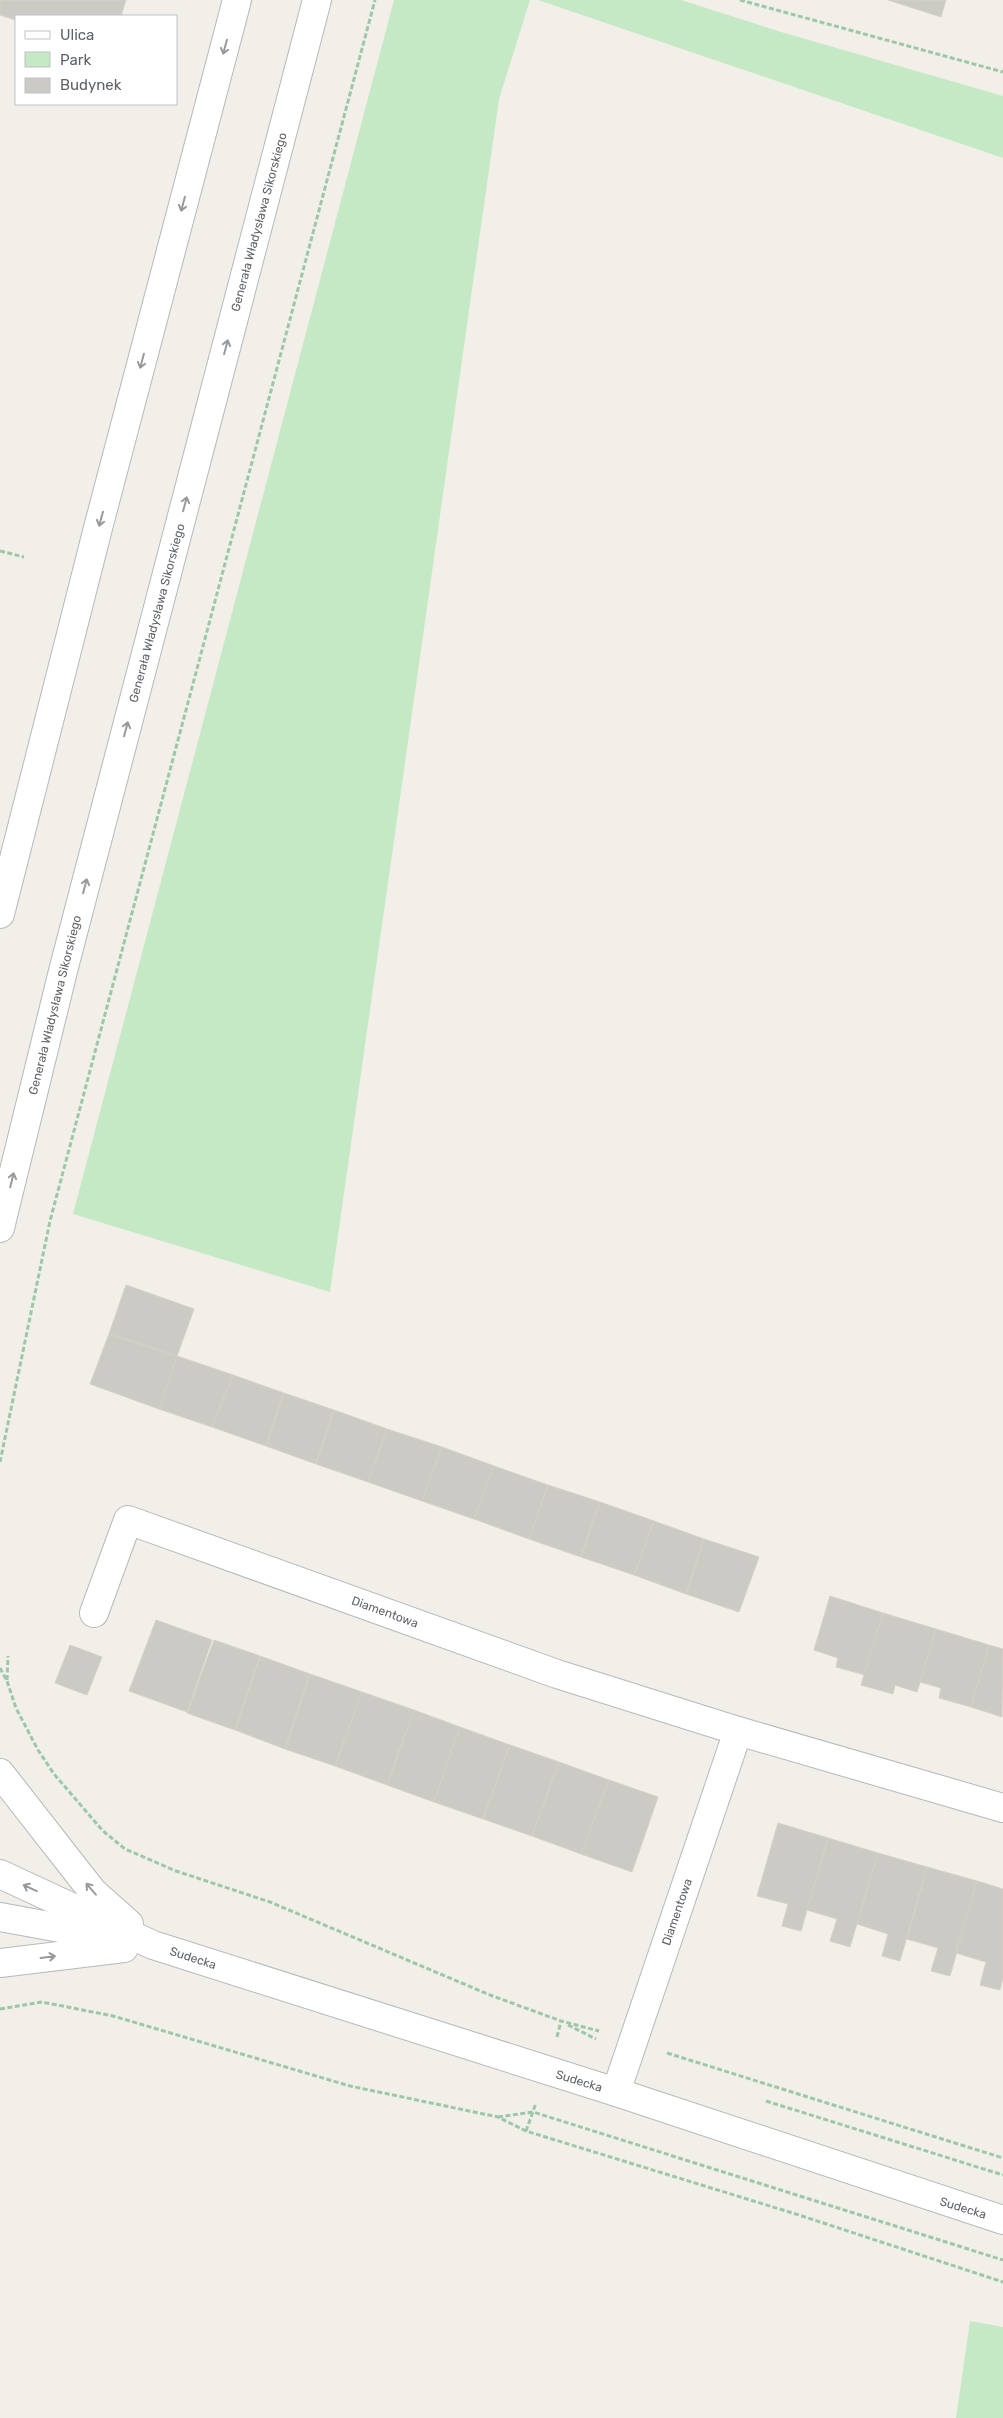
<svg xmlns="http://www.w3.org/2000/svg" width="1003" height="2418" viewBox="0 0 1003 2418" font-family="Rubik,sans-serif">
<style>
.green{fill:#c5e8c5}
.building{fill:#cccac5;stroke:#d6d1c6}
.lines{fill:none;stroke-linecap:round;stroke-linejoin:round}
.minor-casing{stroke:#b5b8bc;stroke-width:30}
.path{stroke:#9cc7a9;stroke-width:3;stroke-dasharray:5 2.5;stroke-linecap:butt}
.minor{stroke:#fff;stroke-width:28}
.oneway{stroke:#979a9d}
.labels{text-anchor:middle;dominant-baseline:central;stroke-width:5;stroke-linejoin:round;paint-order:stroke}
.street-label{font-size:12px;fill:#5f6368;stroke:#fff}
</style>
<rect width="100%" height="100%" fill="#f1efe8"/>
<g class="green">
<polygon points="394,0 530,0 499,99 330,1292 73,1214"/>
<polygon points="538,0 681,0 781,32 1003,96 1003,158"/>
<polygon points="970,2321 1003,2327 1003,2418 956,2418"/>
</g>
<g class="building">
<polygon points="0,0 126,0 121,16 16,16 16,20 0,15"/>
<polygon points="888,0 946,0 941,17"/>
<polygon points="126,1285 194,1309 177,1356 109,1334"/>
<polygon points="109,1334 177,1356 159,1409 90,1384"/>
<polygon points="177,1356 233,1375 212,1427 159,1409"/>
<polygon points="233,1375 284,1393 266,1446 212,1427"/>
<polygon points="284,1393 334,1410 316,1464 266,1446"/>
<polygon points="334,1410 387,1429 368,1482 316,1464"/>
<polygon points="387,1429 442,1447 422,1501 368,1482"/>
<polygon points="442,1447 494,1466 474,1519 422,1501"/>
<polygon points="494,1466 548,1485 529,1539 474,1519"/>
<polygon points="548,1485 600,1502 581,1557 529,1539"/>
<polygon points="600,1502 654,1521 634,1575 581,1557"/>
<polygon points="654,1521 704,1539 686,1594 634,1575"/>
<polygon points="704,1539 759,1557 739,1612 686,1594"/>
<polygon points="830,1596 883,1613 865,1675 836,1667 838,1658 814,1650"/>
<polygon points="883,1613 936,1629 917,1692 895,1685 893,1694 861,1685"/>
<polygon points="156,1620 212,1640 187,1712 129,1691"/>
<polygon points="936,1629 989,1645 971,1707 939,1698 941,1688 920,1682"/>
<polygon points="214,1640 260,1656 235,1730 187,1713"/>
<polygon points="70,1645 102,1657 87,1695 55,1683"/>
<polygon points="989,1645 1003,1649 1002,1717 971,1707"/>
<polygon points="260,1656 310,1674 285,1749 235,1730"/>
<polygon points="310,1674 362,1692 335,1766 285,1749"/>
<polygon points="362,1692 414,1710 387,1785 335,1766"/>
<polygon points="414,1710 460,1727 434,1802 387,1785"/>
<polygon points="460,1727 510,1745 483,1819 434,1802"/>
<polygon points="510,1745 559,1762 532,1836 483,1819"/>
<polygon points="559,1762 609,1780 581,1854 532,1836"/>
<polygon points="609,1780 658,1797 632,1872 581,1854"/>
<polygon points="778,1823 828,1838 801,1931 782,1926 788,1904 757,1896"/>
<polygon points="828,1838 878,1853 850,1947 830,1941 837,1919 807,1910"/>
<polygon points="878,1853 927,1867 900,1961 882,1956 888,1934 857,1924"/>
<polygon points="927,1867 977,1881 950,1976 931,1971 938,1948 907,1939"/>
<polygon points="977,1881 1003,1889 1003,1978 1000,1990 980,1985 986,1962 956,1953"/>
</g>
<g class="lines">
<g class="minor-casing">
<g id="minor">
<polyline points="0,914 98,528 237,0"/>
<polyline points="0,1228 64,967 317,0"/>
<polyline points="94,1613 128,1520 557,1674 738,1731 1003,1808"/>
<polyline points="0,1773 93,1892 129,1924"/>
<polyline points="0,1874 153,1945 616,2092 1003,2220"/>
<polyline points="0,1917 115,1938"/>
<polyline points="0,1963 124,1948"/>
<polyline points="616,2092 738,1731"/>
</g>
</g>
<g class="path">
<polyline points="740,0 1003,72"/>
<polyline points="0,551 24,557"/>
<polyline points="0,1462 50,1221 375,0"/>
<polyline points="0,1668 7,1681 16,1708 38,1750 54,1774 103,1831 125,1849 176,1871 270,1902 490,1995 561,2021 599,2031"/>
<polyline points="7,1680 8,1656"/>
<polyline points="0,2009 42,2002 113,2016 350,2086 498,2117 526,2131 799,2215 1003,2282"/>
<polyline points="568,2025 596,2039"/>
<polyline points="557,2037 561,2021"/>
<polyline points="667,2053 1003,2158"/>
<polyline points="766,2101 1003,2175"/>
<polyline points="498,2117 533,2112 1003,2260"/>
<polyline points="526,2131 536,2103"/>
</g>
<use href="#minor" class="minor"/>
</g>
<defs><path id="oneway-shaft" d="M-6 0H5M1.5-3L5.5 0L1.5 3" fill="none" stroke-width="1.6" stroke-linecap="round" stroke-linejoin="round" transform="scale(1.25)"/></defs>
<g class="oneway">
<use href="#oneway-shaft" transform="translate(225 47) rotate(105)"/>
<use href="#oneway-shaft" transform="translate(183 204) rotate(105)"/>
<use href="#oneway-shaft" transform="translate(226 347) rotate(-75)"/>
<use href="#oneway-shaft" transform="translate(142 361) rotate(105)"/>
<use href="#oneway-shaft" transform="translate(185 504) rotate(-75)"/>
<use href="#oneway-shaft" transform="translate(101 519) rotate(105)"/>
<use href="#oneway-shaft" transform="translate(126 729) rotate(-75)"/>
<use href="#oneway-shaft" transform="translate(85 886) rotate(-75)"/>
<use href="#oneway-shaft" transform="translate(12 1180) rotate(-76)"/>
<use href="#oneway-shaft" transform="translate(30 1888) rotate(-155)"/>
<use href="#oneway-shaft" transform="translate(91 1889) rotate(-131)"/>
<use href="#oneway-shaft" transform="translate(48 1957) rotate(-7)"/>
</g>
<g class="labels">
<g class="street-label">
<text transform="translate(259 222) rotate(-75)">Generała Władysława Sikorskiego</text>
<text transform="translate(157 613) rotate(-75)">Generała Władysława Sikorskiego</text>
<text transform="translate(55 1005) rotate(-76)">Generała Władysława Sikorskiego</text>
<text transform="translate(385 1612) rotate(20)">Diamentowa</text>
<text transform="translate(677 1912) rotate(-71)">Diamentowa</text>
<text transform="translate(193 1958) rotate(18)">Sudecka</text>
<text transform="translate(579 2081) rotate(17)">Sudecka</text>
<text transform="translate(963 2208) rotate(17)">Sudecka</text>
</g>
</g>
<rect x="15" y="15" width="162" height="90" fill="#ffffff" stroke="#bfc1c3"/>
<rect x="25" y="31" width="25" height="8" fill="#ffffff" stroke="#bfc1c3"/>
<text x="60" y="40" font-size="15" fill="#5f6368">Ulica</text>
<rect x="25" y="52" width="25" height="15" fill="#c5e8c5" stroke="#bfc1c3"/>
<text x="60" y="65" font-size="15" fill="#5f6368">Park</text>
<rect x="25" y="78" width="25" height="15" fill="#cccac5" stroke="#bfc1c3"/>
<text x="60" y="90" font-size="15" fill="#5f6368">Budynek</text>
</svg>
